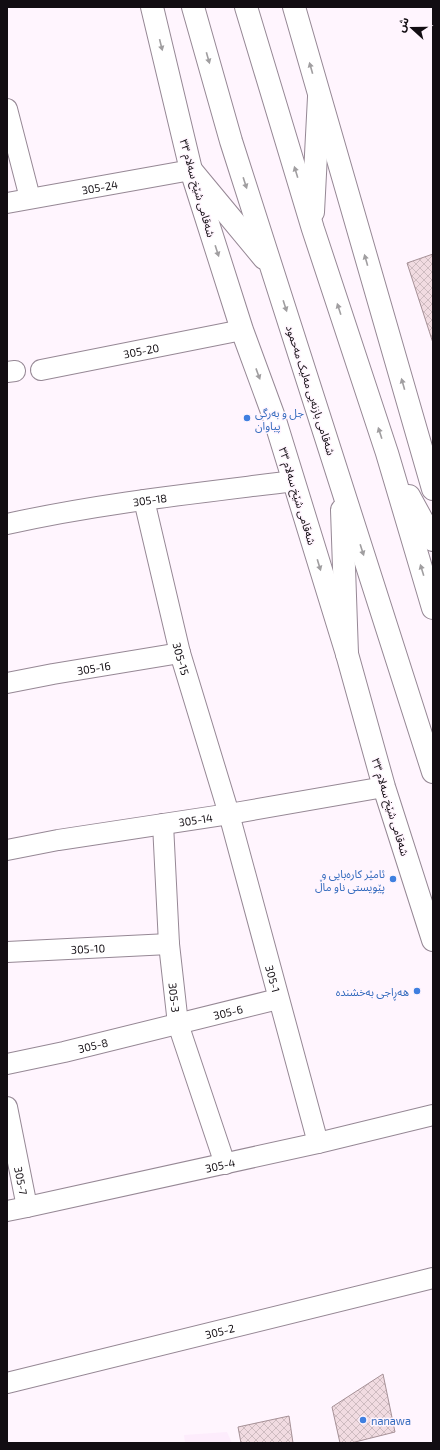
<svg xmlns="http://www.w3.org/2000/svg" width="440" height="1450" viewBox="0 0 440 1450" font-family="'Exo 2','Noto Sans Arabic',sans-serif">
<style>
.built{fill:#fdecfc}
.building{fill:url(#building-cross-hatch);stroke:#a69197}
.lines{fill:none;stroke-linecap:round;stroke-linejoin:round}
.minor-casing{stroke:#968895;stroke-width:22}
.secondary-casing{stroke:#968895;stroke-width:24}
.trunk-casing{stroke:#968895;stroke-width:24}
.minor{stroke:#fff;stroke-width:20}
.secondary{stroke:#fff;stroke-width:22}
.trunk{stroke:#fff;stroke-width:22}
.oneway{fill:#a09ea0}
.shop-dot{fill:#3f7fe0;stroke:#fff5fe;stroke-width:1.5}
.labels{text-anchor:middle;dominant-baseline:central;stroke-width:3;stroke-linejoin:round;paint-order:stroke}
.street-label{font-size:11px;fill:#120d12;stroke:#fff5fe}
.shop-label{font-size:11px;fill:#366cbe;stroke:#fff5fe;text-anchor:start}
</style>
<defs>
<pattern id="building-cross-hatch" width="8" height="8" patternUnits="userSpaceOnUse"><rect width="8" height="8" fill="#f1dbe1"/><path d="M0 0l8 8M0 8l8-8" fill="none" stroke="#cebbc0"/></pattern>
</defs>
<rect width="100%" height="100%" fill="#fff5fe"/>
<polygon class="built" points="227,1432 232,1443 185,1443 184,1435"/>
<g class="building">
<polygon points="433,254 433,343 407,263"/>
<polygon points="383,1374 395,1432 351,1443 340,1443 332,1407"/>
<polygon points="289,1416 293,1443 241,1443 238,1427"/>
</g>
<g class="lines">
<g class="minor-casing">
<g id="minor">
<polyline points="7,109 30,198"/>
<path id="s1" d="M7 203 191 170"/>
<path id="s2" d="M41 370 242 330"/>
<polyline points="7,372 15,371"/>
<path id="s3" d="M144 500 180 653 229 814 318 1143"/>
<path id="s4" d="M7 524C101 503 198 493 294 481"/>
<path id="s5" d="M7 683 53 674 180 653"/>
<path id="s6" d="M163 824 169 944 178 1024 225 1164"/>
<path id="s7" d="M7 850 58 840 229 814 384 787"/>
<path id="s8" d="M7 952 169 944"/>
<path id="s9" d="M7 1064 64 1052 278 999"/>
<path id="s10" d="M7 1107 27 1207"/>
<path id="s11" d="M7 1211 27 1207 318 1143 433 1115"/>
<path id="s12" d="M7 1383 433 1278"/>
</g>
</g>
<g class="secondary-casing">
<g id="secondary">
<polyline points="152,7 191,170 242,330 274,417 347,654 384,787 433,940"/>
<polyline points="294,7 433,489"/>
</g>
</g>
<g class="trunk-casing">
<g id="trunk">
<polyline points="193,7 231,141 433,772"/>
<polyline points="246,7 313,229 387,453 433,608"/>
<polyline points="191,170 264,258"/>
<polyline points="313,212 319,97"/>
<polyline points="409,496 433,540"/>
<polyline points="342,510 347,654"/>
</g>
</g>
<use href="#minor" class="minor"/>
<use href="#secondary" class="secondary"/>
<use href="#trunk" class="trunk"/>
</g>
<defs><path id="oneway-solid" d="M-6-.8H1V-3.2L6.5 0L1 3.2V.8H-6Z"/></defs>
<g class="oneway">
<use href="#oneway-solid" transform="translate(161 45) rotate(76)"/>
<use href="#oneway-solid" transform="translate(208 58) rotate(74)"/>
<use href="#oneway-solid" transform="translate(311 68) rotate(-106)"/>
<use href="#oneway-solid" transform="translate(296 172) rotate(-107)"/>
<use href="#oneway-solid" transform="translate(245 183) rotate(72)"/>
<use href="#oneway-solid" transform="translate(217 251) rotate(72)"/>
<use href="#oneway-solid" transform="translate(366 260) rotate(-106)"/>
<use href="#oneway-solid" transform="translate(285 306) rotate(72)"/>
<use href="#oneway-solid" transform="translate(339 309) rotate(-108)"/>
<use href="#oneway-solid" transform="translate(258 374) rotate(70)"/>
<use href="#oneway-solid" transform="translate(403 384) rotate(-106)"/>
<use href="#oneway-solid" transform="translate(380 433) rotate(-108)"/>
<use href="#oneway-solid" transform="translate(362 550) rotate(72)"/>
<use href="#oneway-solid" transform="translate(319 565) rotate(73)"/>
<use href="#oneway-solid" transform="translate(422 570) rotate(-107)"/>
</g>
<g class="shop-dot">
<circle cx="247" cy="418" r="4"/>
<circle cx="393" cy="879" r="4"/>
<circle cx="417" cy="991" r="4"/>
<circle cx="363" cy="1420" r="4"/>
</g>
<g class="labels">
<g class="street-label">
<text stroke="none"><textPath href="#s1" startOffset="94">305-24</textPath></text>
<text transform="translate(198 188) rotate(74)">شەقامی شێخ سەلام ٣٣</text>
<text stroke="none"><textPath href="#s2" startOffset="102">305-20</textPath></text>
<text transform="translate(311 390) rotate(72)">شەقامی بازنەیی مەلیک مەحمود</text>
<text transform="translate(298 496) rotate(73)">شەقامی شێخ سەلام ٣٣</text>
<text stroke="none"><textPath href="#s4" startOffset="145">305-18</textPath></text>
<text stroke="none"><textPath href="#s3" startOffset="163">305-15</textPath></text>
<text stroke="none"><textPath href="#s5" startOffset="88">305-16</textPath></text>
<text transform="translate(391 807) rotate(73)">شەقامی شێخ سەلام ٣٣</text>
<text stroke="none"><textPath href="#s7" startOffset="191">305-14</textPath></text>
<text stroke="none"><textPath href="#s8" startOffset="81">305-10</textPath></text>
<text stroke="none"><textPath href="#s3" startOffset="496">305-1</textPath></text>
<text stroke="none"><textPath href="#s6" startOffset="174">305-3</textPath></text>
<text stroke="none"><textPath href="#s9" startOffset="227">305-6</textPath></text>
<text stroke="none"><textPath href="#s9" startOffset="88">305-8</textPath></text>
<text stroke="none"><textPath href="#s11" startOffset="218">305-4</textPath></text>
<text stroke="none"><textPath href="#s10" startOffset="75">305-7</textPath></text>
<text stroke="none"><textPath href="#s12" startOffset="219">305-2</textPath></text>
</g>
<g class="shop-label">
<text x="255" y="412">جل و بەرگی<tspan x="255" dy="13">پیاوان</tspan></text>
<text x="385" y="873" text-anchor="end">ئامێر کارەبایی و<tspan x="385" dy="13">پێویستی ناو ماڵ</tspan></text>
<text x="409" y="991" text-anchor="end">هەڕاجی بەخشندە</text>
<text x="371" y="1420">nanawa</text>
</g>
</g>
<rect width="440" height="1450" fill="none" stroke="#120d12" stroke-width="16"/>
<g transform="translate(412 28) rotate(291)" stroke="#fff5fe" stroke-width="3" paint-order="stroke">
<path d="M0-3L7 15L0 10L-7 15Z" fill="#120d12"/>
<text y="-6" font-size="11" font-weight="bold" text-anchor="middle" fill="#120d12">ش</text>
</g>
</svg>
